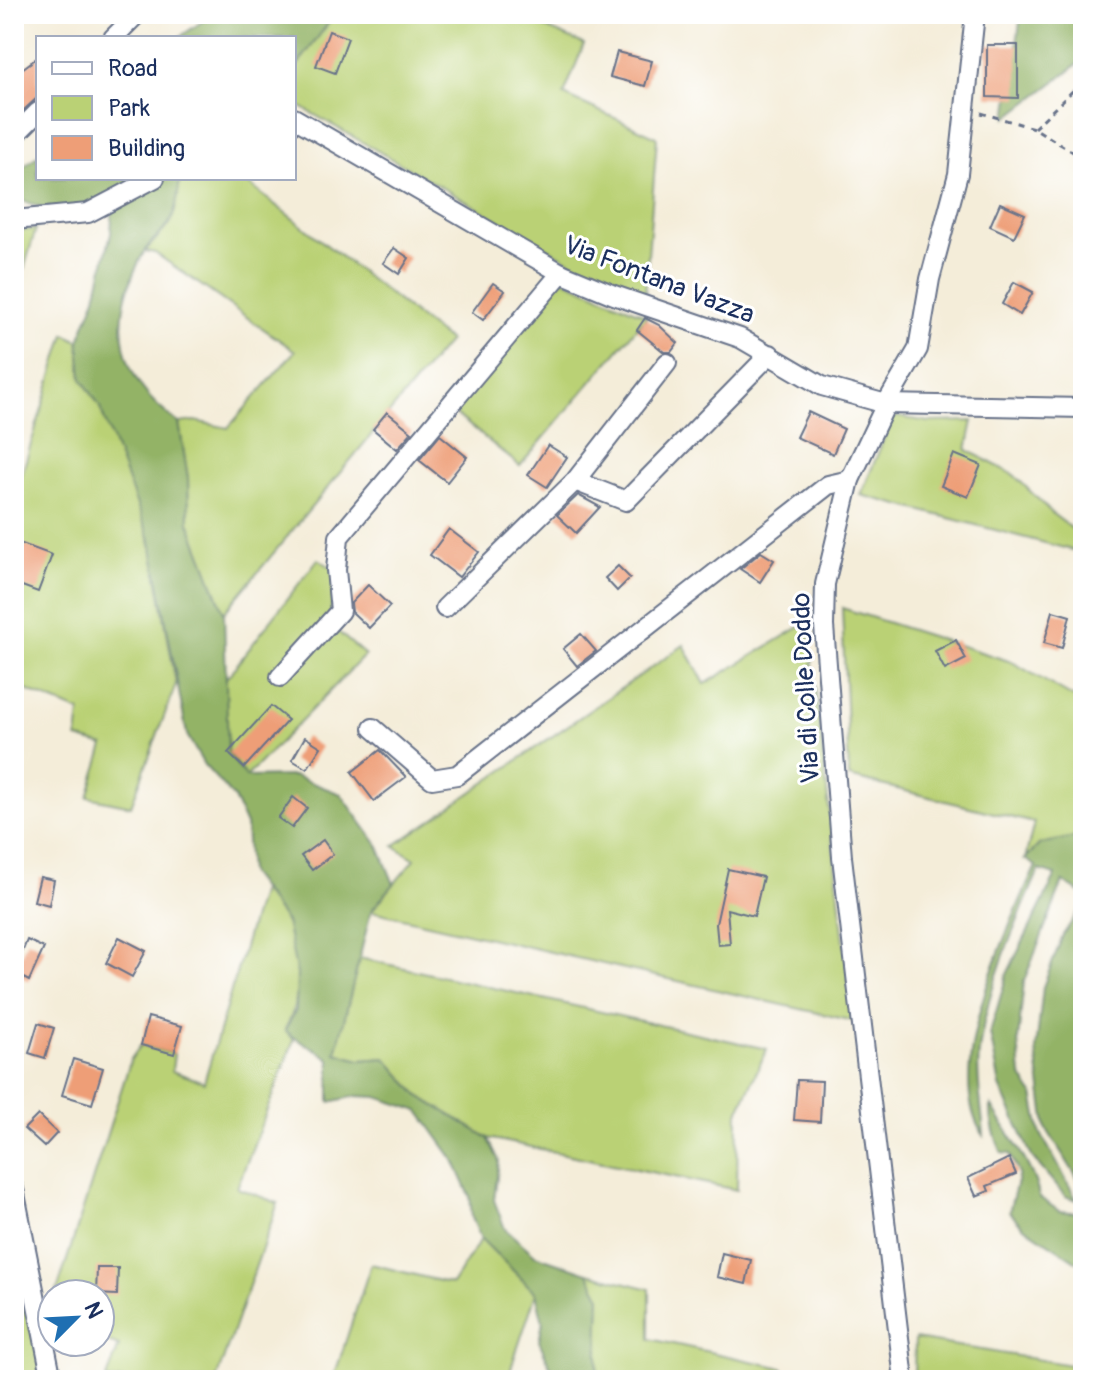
<svg xmlns="http://www.w3.org/2000/svg" width="1097" height="1394" viewBox="0 0 1097 1394" font-family="Pangolin,sans-serif">
<style>
.green{fill:#bad175;stroke:#6a806a;stroke-width:2}
.forest{fill:#93b366;stroke:#577162;stroke-width:2}
.building{fill:#ee9e77}
.lines{fill:none;stroke-linecap:round;stroke-linejoin:round}
.minor-casing{stroke:#677289;stroke-width:22}
.path{stroke:#677289;stroke-width:3;stroke-dasharray:6 6;stroke-linecap:butt}
.minor{stroke:#fff;stroke-width:18}
.labels{text-anchor:middle;dominant-baseline:central;stroke-width:6;stroke-linejoin:round;paint-order:stroke}
.street-label{font-size:26px;fill:#1b2f5e;stroke:#fff}
</style>
<rect width="100%" height="100%" fill="#fff"/>
<filter id="ink" filterUnits="userSpaceOnUse"><feTurbulence type="fractalNoise" baseFrequency=".0125" numOctaves="2"/><feDisplacementMap in="SourceGraphic" scale="16" xChannelSelector="R" yChannelSelector="G"/><feConvolveMatrix kernelMatrix="1 2 1 2 8 2 1 2 1" color-interpolation-filters="sRGB"/></filter>
<filter id="wash" filterUnits="userSpaceOnUse"><feTurbulence type="fractalNoise" baseFrequency=".006" numOctaves="4" result="noise"/><feDisplacementMap in="SourceGraphic" scale="32" xChannelSelector="R" yChannelSelector="G"/><feGaussianBlur stdDeviation="1.8" result="paint"/><feColorMatrix in="noise" values="0 0 0 0 0 0 0 0 0 0 0 0 0 0 0 0 0 1.4 0 .05"/><feComposite in="paint" operator="in"/></filter>
<g filter="url(#wash)">
<rect width="100%" height="100%" fill="#f4edd9"/>
<g class="green">
<polygon points="335,14 528,14 528,20 584,44 564,95 657,137 645,295 584,269 294,103 294,70"/>
<polygon points="180,178 241,178 449,341 224,613 189,522 188,478 179,423 195,421 228,428 295,351 155,253 145,251 170,224"/>
<polygon points="36,229 14,302 14,231"/>
<polygon points="558,277 647,316 520,466 448,408"/>
<polygon points="65,334 79,341 82,379 99,405 135,492 152,547 176,684 131,806 88,797 104,746 77,738 80,712 14,685 14,499"/>
<polygon points="893,416 930,422 973,421 967,450 1014,475 1054,515 1083,537 1083,553 861,495"/>
<polygon points="318,559 336,570 329,624 365,655 246,777 228,753 225,680"/>
<polygon points="842,608 1012,662 1083,703 1083,837 1040,844 1025,859 1034,823 849,777"/>
<polygon points="808,622 853,1021 371,911 415,859 394,846 684,645 705,684"/>
<path d="M261 890C268 900 277 910 284 920 303 950 302 1001 285 1029L294 1040 237 1188 278 1203 216 1380H106L119 1346 100 1339V1294H56L131 1059 141 1045 174 1054 172 1071 204 1082Z"/>
<polygon points="359,958 767,1049 738,1113 737,1190 488,1138 419,1096 386,1058 360,1060 336,1053"/>
<polygon points="14,1236 44,1380 14,1380"/>
<polygon points="481,1239 536,1293 507,1380 333,1380 371,1264 452,1284"/>
<polygon points="588,1273 650,1289 650,1339 783,1368 782,1380 597,1380 600,1296"/>
<polygon points="915,1339 1083,1367 1083,1380 914,1380"/>
</g>
<g class="forest">
<polygon points="213,14 335,14 294,70 294,38 178,38"/>
<polygon points="1021,14 1083,14 1083,60 1007,118"/>
<path d="M38 155V178H180C178 192 177 214 168 225 161 235 150 241 144 252 108 317 115 379 179 423L188 478 189 522 224 613 228 753 246 777 294 776 341 794 378 845 394 884 371 911 336 1053 360 1060 386 1058 419 1096 488 1138 499 1161 494 1200 505 1229 535 1255 588 1273 600 1295 597 1380H556L539 1341 543 1322 536 1293 481 1239 472 1218 470 1196 454 1160 419 1111 377 1097 356 1096 330 1102V1059C315 1047 298 1043 285 1030L296 1010 297 974 286 922 249 873 246 825 234 798 204 765 187 735 151 542 99 405 82 379 79 341 96 297 111 233 113 201 56 212 14 198V175Z"/>
<path d="M1079 836 1083 837V894L1063 882 1024 981 1018 1040 1021 1075 1033 1094 1040 1132 1077 1200 1065 1196 1032 1157 1000 1086 990 1033 1007 974 1056 875 1039 870C1015 926 989 983 980 1044 975 1074 982 1105 984 1136 939 1075 1008 926 1036 866L1025 859 1040 844Z"/>
<polygon points="1083,905 1083,1187 1046,1128 1036,1050 1043,987 1063,935"/>
<path d="M991 1105C1006 1131 1036 1170 1039 1197L1059 1211 1083 1213V1266L1024 1227 1009 1212 1019 1174 1010 1154 1002 1153C995 1138 990 1121 991 1105Z"/>
</g>
<g id="blocks">
<g class="building">
<polygon points="329,31 348,38 335,73 316,66"/>
<polygon points="987,45 1018,45 1018,98 987,97"/>
<polygon points="617,52 652,61 645,86 610,77"/>
<polygon points="38,57 38,97 14,119 14,107 22,96 14,89 14,75"/>
<polygon points="1000,203 1025,214 1014,237 990,226"/>
<polygon points="394,248 409,258 399,274 383,263"/>
<polygon points="1014,282 1033,292 1020,315 1002,304"/>
<polygon points="493,283 505,291 483,320 472,312"/>
<polygon points="645,318 659,325 678,343 671,352 664,352 637,330"/>
<polygon points="387,412 412,432 397,449 373,429"/>
<polygon points="808,412 844,429 833,454 796,437"/>
<polygon points="440,435 467,457 447,482 419,460"/>
<polygon points="548,445 567,457 547,487 528,475"/>
<polygon points="954,454 981,465 968,497 941,486"/>
<polygon points="578,495 600,507 576,533 557,515"/>
<polygon points="449,529 479,552 459,577 430,555"/>
<polygon points="14,541 52,555 38,592 14,583"/>
<polygon points="761,552 774,560 760,582 740,569"/>
<polygon points="618,566 630,578 617,591 605,578"/>
<polygon points="368,585 390,606 369,628 352,612 351,603"/>
<polygon points="1053,611 1070,616 1062,648 1044,643"/>
<polygon points="581,634 596,651 577,666 563,649"/>
<polygon points="956,640 966,659 945,670 935,651"/>
<polygon points="271,706 288,720 244,768 228,753"/>
<polygon points="305,737 321,747 307,769 292,760"/>
<polygon points="380,750 406,777 374,801 352,772"/>
<polygon points="293,797 307,808 292,828 278,818"/>
<polygon points="323,840 333,854 312,870 301,856"/>
<polygon points="728,869 763,877 754,916 727,909 730,944 718,945 716,924"/>
<polygon points="40,877 54,880 49,905 34,901"/>
<polygon points="119,937 146,951 132,977 106,963"/>
<polygon points="27,940 44,948 29,981 14,973"/>
<polygon points="148,1017 182,1026 174,1054 141,1045"/>
<polygon points="38,1023 54,1028 45,1058 29,1053"/>
<polygon points="73,1059 103,1068 92,1104 62,1095"/>
<polygon points="797,1080 822,1081 820,1122 794,1120"/>
<polygon points="38,1115 57,1133 44,1147 24,1129"/>
<polygon points="1009,1158 1016,1174 987,1186 989,1191 976,1196 968,1178"/>
<polygon points="722,1253 751,1260 746,1284 717,1277"/>
<polygon points="97,1268 118,1268 117,1295 96,1294"/>
</g>
</g>
</g>
<g filter="url(#ink)">
<use href="#blocks" fill-opacity="0" stroke="#677289" stroke-width="2"/>
<g class="lines">
<g class="minor-casing">
<g id="minor">
<polyline points="113,38 137,14"/>
<polyline points="294,118 561,273 614,295 740,338 822,386 886,404 1083,408"/>
<polyline points="14,136 38,112"/>
<polyline points="14,220 88,213 155,178"/>
<polyline points="575,481 626,501 770,354"/>
<polyline points="445,608 575,481 667,363"/>
<polyline points="280,677 340,611 336,570 339,537 561,273"/>
<polyline points="373,728 432,779 457,775 828,485 850,480"/>
<polyline points="14,1189 52,1380"/>
<polyline points="904,1380 842,857 824,626 825,584 850,480 886,404 918,349 930,279 958,174 975,14"/>
</g>
</g>
<g class="path">
<polyline points="981,113 1034,128 1083,158"/>
<polyline points="1034,128 1083,81"/>
</g>
<use href="#minor" class="minor"/>
</g>
</g>
<g class="labels">
<g class="street-label">
<text transform="translate(659 280) rotate(21)">Via Fontana Vazza</text>
<text transform="translate(806 688) rotate(-93)">Via di Colle Doddo</text>
</g>
</g>
<rect width="1097" height="1394" fill="none" stroke="#fff" stroke-width="48"/>
<rect x="36" y="36" width="260" height="144" fill="#ffffff" stroke="#a4acbf" stroke-width="2"/>
<rect x="52" y="62" width="40" height="12" fill="#ffffff" stroke="#a4acbf" stroke-width="2"/>
<text x="108" y="76" font-size="24" fill="#1b2f5e">Road</text>
<rect x="52" y="96" width="40" height="24" fill="#bad175" stroke="#a4acbf" stroke-width="2"/>
<text x="108" y="116" font-size="24" fill="#1b2f5e">Park</text>
<rect x="52" y="136" width="40" height="24" fill="#ee9e77" stroke="#a4acbf" stroke-width="2"/>
<text x="108" y="156" font-size="24" fill="#1b2f5e">Building</text>
<g transform="translate(76 1318) rotate(66)"><circle r="38" fill="#ffffff" stroke="#a4acbf" stroke-width="2"/>
<path d="M0-6L14 30L0 20L-14 30Z" fill="#1f6fb2"/>
<text y="-12" font-size="22" font-weight="bold" text-anchor="middle" fill="#1b2f5e">N</text>
</g>
</svg>
